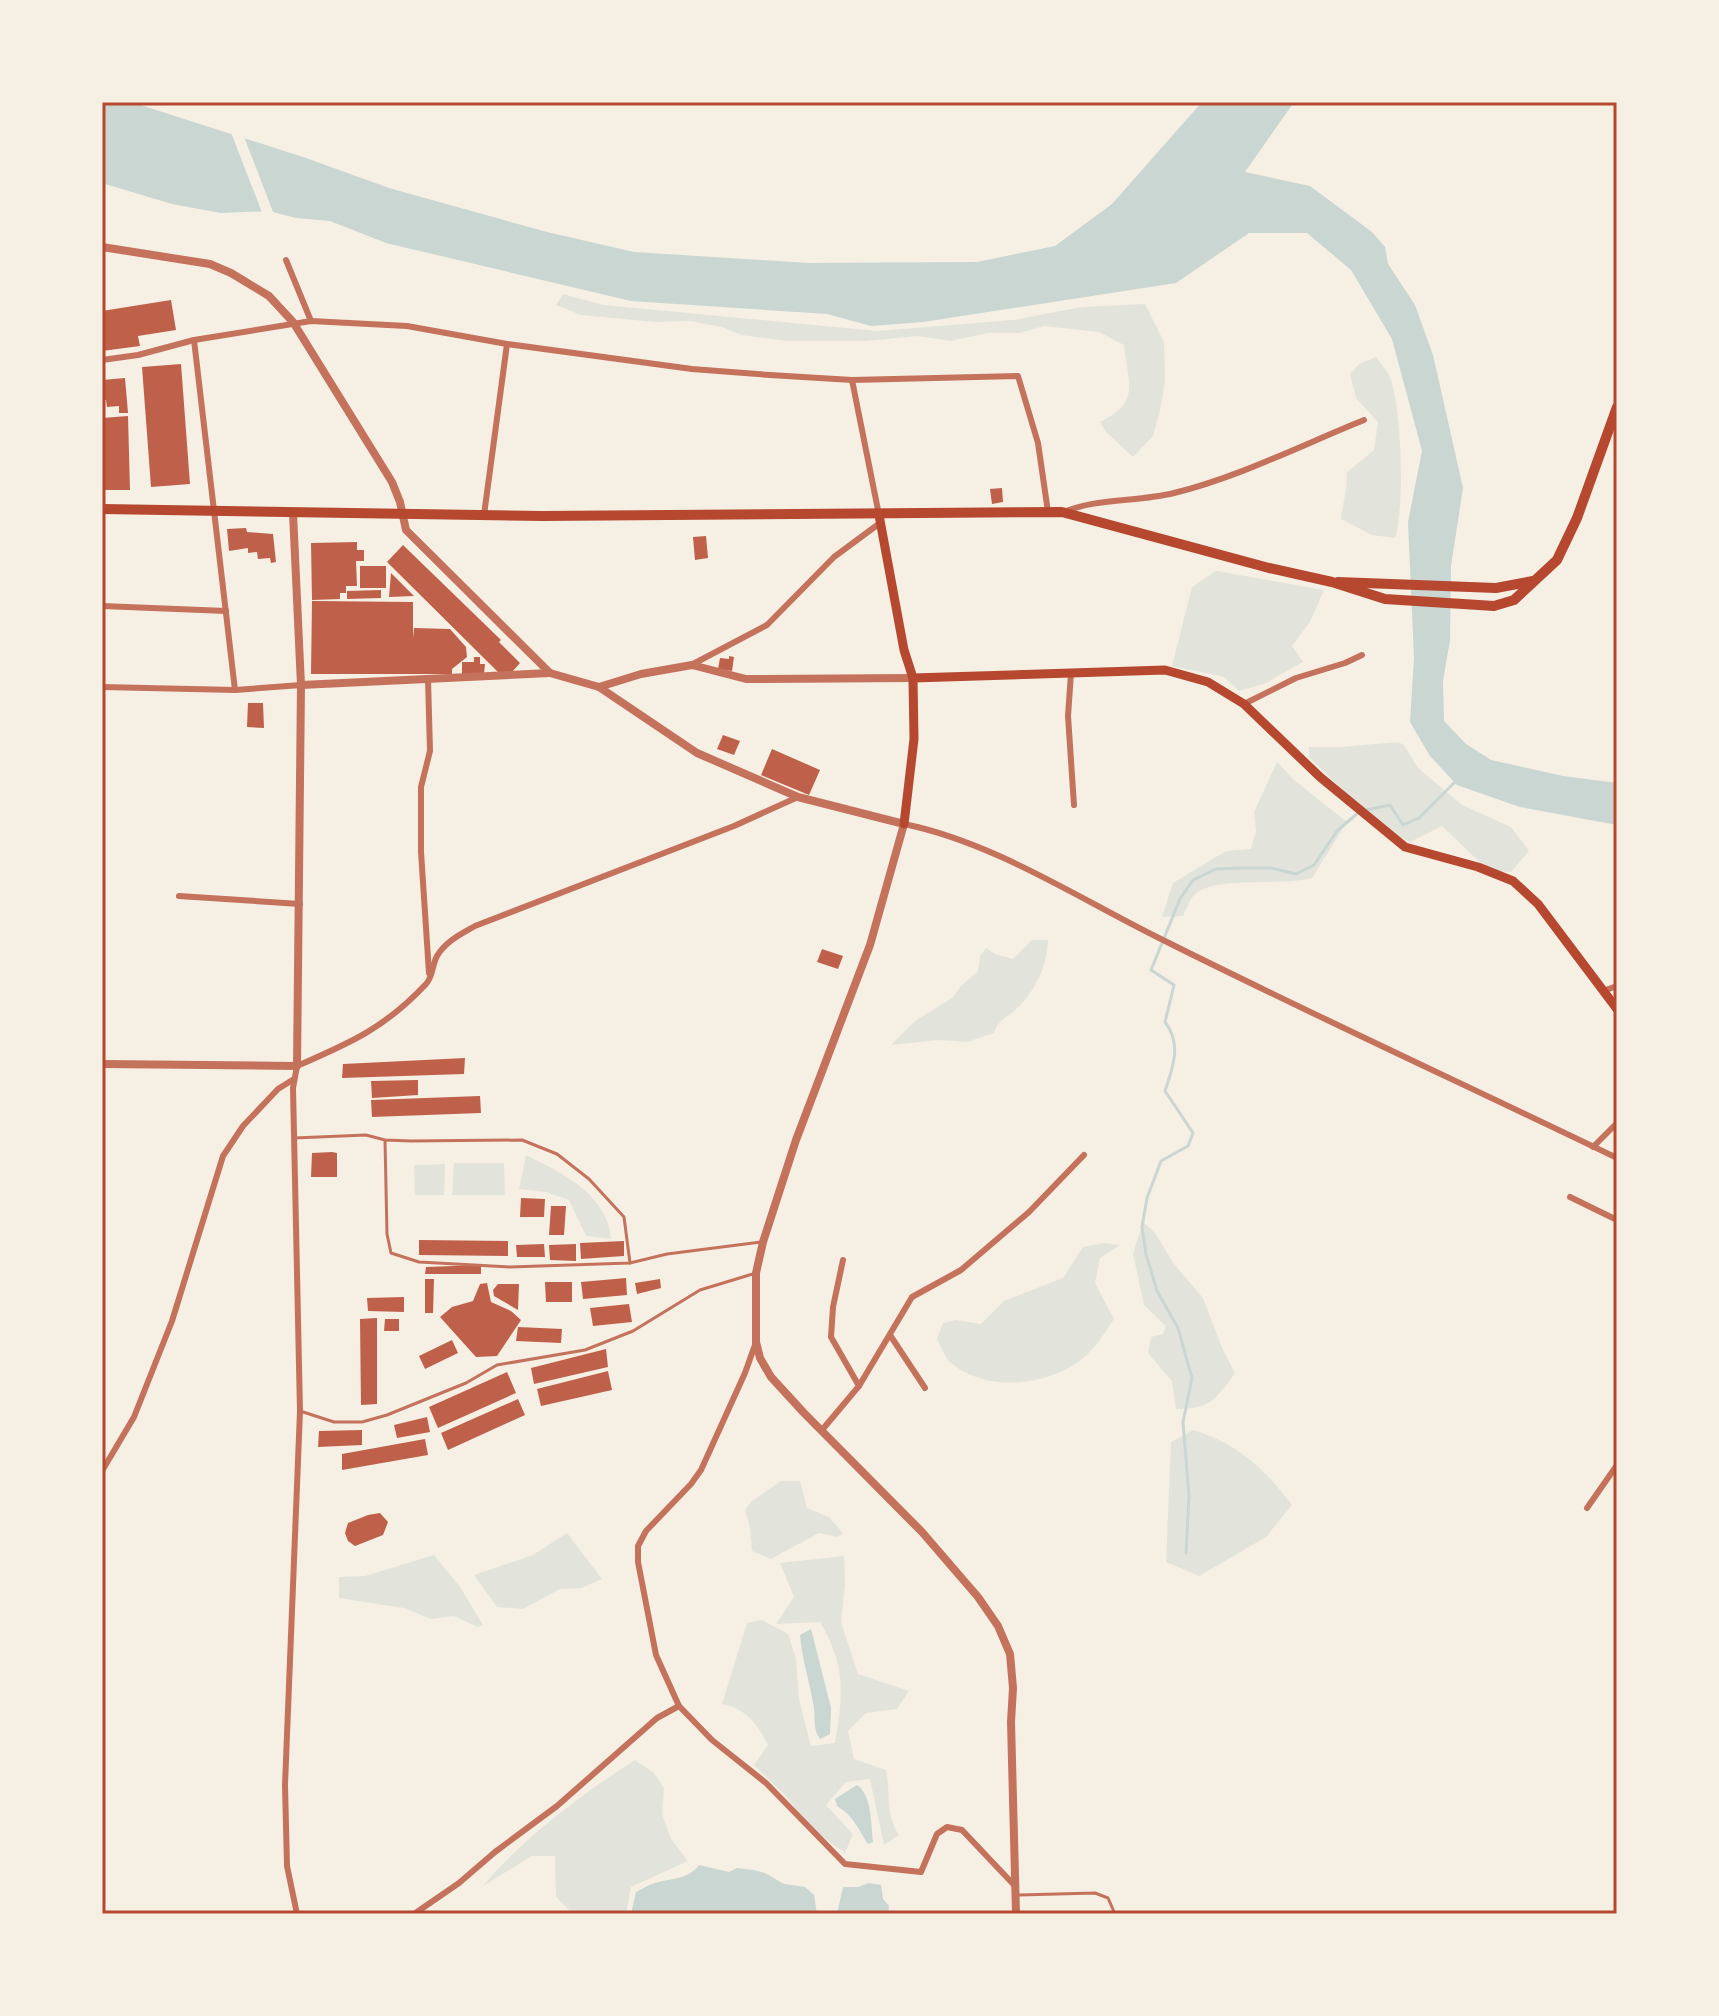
<svg xmlns="http://www.w3.org/2000/svg" width="1719" height="2016" viewBox="0 0 1719 2016" font-family="'PT Sans Narrow',sans-serif">
<style>
.green{fill:#e2e4dc}
.water{fill:#c9d6d2}
.pier{fill:#f6efe4}
.lines{fill:none;stroke-linecap:round;stroke-linejoin:round}
.stream{stroke:#c9d6d2;stroke-width:3}
.building{fill:#bf614a}
.service{stroke:#c5725c;stroke-width:3}
.minor{stroke:#c5725c;stroke-width:6}
.tertiary{stroke:#c5725c;stroke-width:8}
.secondary{stroke:#b5482f;stroke-width:9}
.primary{stroke:#b5482f;stroke-width:10}
.neatline{fill:none;stroke:#b5482f;stroke-width:3}
</style>
<rect width="100%" height="100%" fill="#f6efe4"/>
<g class="green">
<path d="M563 294 604 305 877 331 1013 320 1082 307 1145 304 1164 342 1165 381 1160 411 1153 436 1133 457 1106 432 1100 422C1141 402 1128 385 1124 345L1099 332 1044 326 1019 333H988L950 341 918 336 866 341H788L741 335 722 327 690 321 656 322 581 315 556 305Z"/>
<path d="M1376 357C1380 363 1387 370 1390 377 1402 408 1405 507 1395 538L1372 535 1341 519C1342 507 1349 483 1346 473L1374 450 1378 422 1356 398 1350 374 1359 364Z"/>
<polygon points="1216,571 1324,590 1310,622 1292,646 1303,662 1264,684 1239,691 1224,677 1172,666 1192,587"/>
<polygon points="1398,742 1404,745 1418,768 1462,805 1511,827 1529,851 1511,872 1489,871 1442,826 1410,842 1383,829 1309,757 1309,747 1340,747"/>
<path d="M1277 762 1294 780 1347 822 1312 878C1279 887 1217 875 1195 894 1190 899 1186 910 1183 916L1162 917 1173 883 1226 851 1251 849 1256 831 1254 812Z"/>
<path d="M1032 940H1048C1047 967 1035 992 1015 1010 1005 1019 998 1020 994 1033L967 1042 939 1040 891 1045 915 1021 952 998 961 986 978 971 980 956 986 948 995 954 1013 959Z"/>
<path d="M526 1155C560 1172 608 1194 611 1239L586 1236 569 1200 546 1192 519 1189Z"/>
<polygon points="454,1163 504,1163 505,1195 452,1195"/>
<polygon points="445,1164 444,1195 415,1195 414,1165"/>
<path d="M1143 1222 1155 1233 1174 1264 1203 1298 1223 1350 1235 1373C1216 1399 1211 1409 1176 1409L1172 1381 1148 1353 1151 1337 1163 1334 1166 1326 1144 1305 1137 1272 1133 1254Z"/>
<path d="M1104 1243 1120 1245 1100 1258 1095 1283 1114 1319C1104 1334 1094 1351 1078 1362 1043 1387 982 1392 949 1361 944 1356 941 1346 937 1339L943 1323 956 1320 981 1324 1004 1301 1063 1278 1083 1247Z"/>
<path d="M1193 1430C1237 1443 1265 1469 1292 1505L1266 1537 1199 1576 1166 1562 1171 1442Z"/>
<polygon points="781,1481 800,1481 807,1508 829,1517 843,1533 838,1537 819,1533 771,1559 752,1551 750,1528 745,1510 752,1501"/>
<polygon points="567,1533 602,1579 581,1588 560,1589 523,1609 497,1607 474,1575 533,1555"/>
<polygon points="434,1555 460,1587 483,1625 478,1627 454,1616 431,1619 404,1608 339,1598 339,1577 365,1576"/>
<path d="M844 1556 845 1584 841 1622 858 1674 909 1691 897 1709 866 1713 848 1731 854 1759 886 1770C891 1794 885 1814 899 1835L884 1845 870 1779 846 1782 826 1805 853 1834 845 1853 814 1831 785 1795 754 1765 768 1745C758 1725 746 1708 722 1704L747 1623 762 1620 788 1634 796 1659 799 1699 811 1746 835 1743C843 1695 846 1665 820 1622L776 1624 794 1597 780 1563Z"/>
<path d="M635 1760 654 1773 664 1788 662 1814 671 1839 688 1861 631 1887 626 1914H573L556 1897 555 1856H532L483 1886C525 1836 581 1795 635 1760Z"/>
</g>
<g class="water">
<polygon points="102,102 131,102 306,158 389,188 547,232 634,252 808,263 977,262 1055,246 1112,204 1202,102 1294,102 1245,172 1310,186 1372,232 1385,247 1388,264 1415,305 1433,355 1463,488 1451,566 1450,640 1443,681 1444,721 1466,744 1491,760 1563,776 1617,783 1617,825 1520,807 1457,785 1430,756 1410,722 1414,658 1408,522 1422,451 1392,339 1351,270 1307,233 1249,233 1176,283 923,322 871,326 827,314 631,301 386,243 330,221 296,218 269,211 221,213 172,204 102,183"/>
<path d="M811 1629 831 1708 830 1734 820 1739C813 1729 815 1720 814 1708 810 1683 802 1660 800 1635Z"/>
<path d="M857 1785C872 1795 871 1824 873 1842L868 1844C858 1829 854 1816 837 1806L835 1799Z"/>
<path d="M699 1865 729 1872 737 1868 753 1870 765 1873 784 1884 805 1887 814 1895 817 1914H631L636 1892C642 1889 648 1885 655 1883 671 1878 688 1880 699 1865Z"/>
<polygon points="869,1883 881,1885 883,1899 889,1906 888,1914 837,1914 843,1887 858,1887"/>
</g>
<polygon class="pier" points="230,130 243,134 275,217 263,215"/>
<g class="lines">
<g class="stream">
<polyline points="1367,810 1390,805 1403,825 1419,818 1455,782"/>
<path d="M1186 1553 1189 1496 1183 1422 1192 1378 1178 1328 1157 1291 1146 1254 1142 1227 1147 1198 1161 1161 1188 1146 1193 1133 1165 1091C1173 1067 1182 1044 1165 1022L1174 985 1151 970 1180 899 1193 880 1216 869 1245 868H1271L1296 874 1314 865 1337 831 1359 812"/>
</g>
</g>
<g class="building">
<polygon points="171,300 176,330 138,336 140,346 102,351 102,311"/>
<polygon points="181,364 190,484 151,487 142,367"/>
<polygon points="125,378 128,413 119,413 119,406 107,407 106,400 102,400 102,380"/>
<polygon points="128,416 130,490 104,490 102,418"/>
<polygon points="1002,488 1003,502 992,504 990,489"/>
<polygon points="246,528 247,532 273,534 276,562 271,563 270,558 258,559 257,552 248,553 248,548 229,551 227,529"/>
<polygon points="706,536 708,558 695,560 693,537"/>
<polygon points="357,542 357,550 364,550 364,561 356,561 357,586 346,586 346,593 340,593 340,599 312,600 311,543"/>
<polygon points="403,545 501,640 499,642 520,663 512,672 500,674 387,562"/>
<rect x="360" y="566" width="26" height="22"/>
<polygon points="391,573 414,596 389,597"/>
<polygon points="381,590 381,598 347,599 347,591"/>
<polygon points="312,601 413,602 413,638 414,628 450,629 466,647 467,657 452,669 452,674 311,674"/>
<polygon points="729,656 734,657 732,671 718,669 720,658 729,659"/>
<polygon points="474,657 480,657 480,664 485,664 484,674 462,674 462,662 474,662"/>
<polygon points="248,703 263,703 264,728 247,727"/>
<polygon points="723,735 740,741 734,755 717,749"/>
<polygon points="772,749 820,770 809,795 761,775"/>
<polygon points="822,949 843,956 838,969 817,962"/>
<polygon points="465,1058 464,1074 342,1078 343,1064"/>
<polygon points="418,1080 418,1095 372,1098 371,1081"/>
<polygon points="480,1096 481,1113 372,1117 371,1100"/>
<polygon points="332,1152 337,1153 337,1177 311,1177 312,1153"/>
<polygon points="521,1198 545,1199 544,1217 520,1217"/>
<polygon points="551,1206 566,1206 564,1235 549,1235"/>
<polygon points="419,1240 508,1241 508,1256 419,1255"/>
<polygon points="624,1241 624,1256 581,1259 580,1243"/>
<polygon points="544,1244 545,1257 517,1257 516,1245"/>
<polygon points="576,1244 576,1261 550,1260 549,1245"/>
<polygon points="481,1265 481,1274 425,1274 426,1267"/>
<polygon points="626,1278 627,1295 583,1299 581,1282"/>
<polygon points="425,1279 434,1279 433,1313 425,1313"/>
<polygon points="660,1279 661,1288 637,1294 635,1283"/>
<polygon points="545,1282 572,1282 572,1302 546,1302"/>
<polygon points="487,1283 491,1302 511,1311 521,1320 497,1356 476,1357 440,1317 452,1307 473,1301 480,1284"/>
<polygon points="498,1284 519,1284 518,1310 494,1296 493,1290"/>
<polygon points="404,1297 404,1312 368,1311 367,1298"/>
<polygon points="629,1304 632,1322 593,1326 590,1308"/>
<polygon points="377,1318 377,1404 361,1405 360,1319"/>
<polygon points="385,1319 399,1319 399,1331 384,1331"/>
<polygon points="518,1327 562,1329 561,1343 516,1341"/>
<polygon points="452,1340 458,1353 425,1369 419,1356"/>
<polygon points="606,1349 608,1367 534,1384 531,1368"/>
<polygon points="608,1371 612,1390 541,1406 537,1389"/>
<polygon points="507,1372 516,1393 438,1428 429,1407"/>
<polygon points="518,1399 525,1415 448,1450 441,1433"/>
<polygon points="427,1417 430,1432 397,1438 394,1425"/>
<polygon points="362,1430 362,1445 318,1447 319,1431"/>
<polygon points="425,1439 428,1455 342,1470 342,1454"/>
<polygon points="380,1513 388,1522 383,1535 355,1546 348,1541 345,1533 348,1523 368,1515"/>
</g>
<g class="lines">
<g class="service">
<polyline points="294,1138 366,1135 385,1140 411,1141 522,1140 557,1154 589,1179 624,1217 630,1263 510,1267 419,1262 391,1253 387,1234 385,1140"/>
<polyline points="630,1263 667,1254 761,1242"/>
<polyline points="300,1411 334,1422 362,1422 387,1415 466,1383 497,1365 585,1350 633,1331 700,1290 756,1273"/>
<polyline points="1019,1895 1095,1893 1108,1898 1115,1914"/>
</g>
<g class="minor">
<polyline points="286,260 311,321"/>
<polyline points="194,340 235,690"/>
<polyline points="102,360 138,355 194,340 311,321 407,326 507,344 692,369 770,375 852,380 1018,376 1038,443 1048,512"/>
<polyline points="852,380 879,515"/>
<path d="M1064 512C1095 498 1139 502 1174 493 1239 477 1302 445 1364 420"/>
<polyline points="484,515 507,344"/>
<polyline points="102,606 226,611"/>
<polyline points="693,664 767,625 834,557 880,523"/>
<polyline points="1071,673 1068,716 1074,805"/>
<polyline points="428,679 430,751 421,787 421,852 429,973"/>
<polyline points="102,687 235,690 301,685"/>
<polyline points="1244,704 1296,678 1345,663 1362,655"/>
<path d="M904 824C997 843 1084 902 1169 943 1317 1017 1468 1086 1617 1158"/>
<polyline points="179,896 300,904"/>
<polyline points="1603,991 1617,986"/>
<polyline points="1593,1147 1617,1123"/>
<polyline points="1570,1197 1617,1220"/>
<polyline points="843,1260 833,1307 831,1337 859,1386"/>
<polyline points="890,1335 925,1388"/>
<polyline points="756,1342 745,1373 701,1470 691,1484 646,1531 638,1546 638,1562 656,1655 679,1706 712,1740 766,1783 845,1864 921,1872 937,1834 947,1827 962,1830 1015,1886"/>
<polyline points="822,1430 859,1386 912,1297 961,1270 1029,1212 1084,1155"/>
<polyline points="102,1471 134,1417 172,1321 223,1156 243,1126 278,1089 294,1079"/>
<polyline points="1587,1508 1617,1465"/>
<path d="M297 1914 287 1866 285 1785 300 1411 293 1088 297 1066C350 1043 385 1028 426 984 433 977 432 965 437 956 446 941 461 934 475 926L734 826 798 797"/>
<polyline points="414,1914 459,1883 495,1852 557,1806 657,1718 679,1706"/>
</g>
<g class="tertiary">
<polyline points="102,247 210,264 231,273 269,296 293,322 392,482 400,502 406,530 550,673 599,687 697,753 798,797 904,824 870,945 796,1140 763,1242 756,1273 756,1342 760,1358 771,1377 804,1413 922,1532 978,1597 998,1626 1010,1654 1013,1688 1011,1722 1016,1914"/>
<polyline points="301,685 550,673"/>
<polyline points="599,687 641,674 692,665 746,679 913,678"/>
<polyline points="102,1064 297,1066 301,685 293,513"/>
</g>
<g class="secondary">
<polyline points="879,515 904,650 913,678 914,739 904,824"/>
<polyline points="913,678 1165,670 1208,682 1244,704 1320,777 1405,847 1478,867 1513,881 1538,904 1617,1009"/>
</g>
<g class="primary">
<polyline points="102,509 542,516 1062,512 1269,568 1332,582 1385,599 1494,606 1514,600 1557,560 1577,518 1617,407"/>
<polyline points="1338,582 1496,588 1533,581"/>
</g>
</g>
<rect width="1719" height="2016" fill="none" stroke="#f6efe4" stroke-width="208"/>
<rect x="104" y="104" width="1511" height="1808" class="neatline"/>
</svg>
